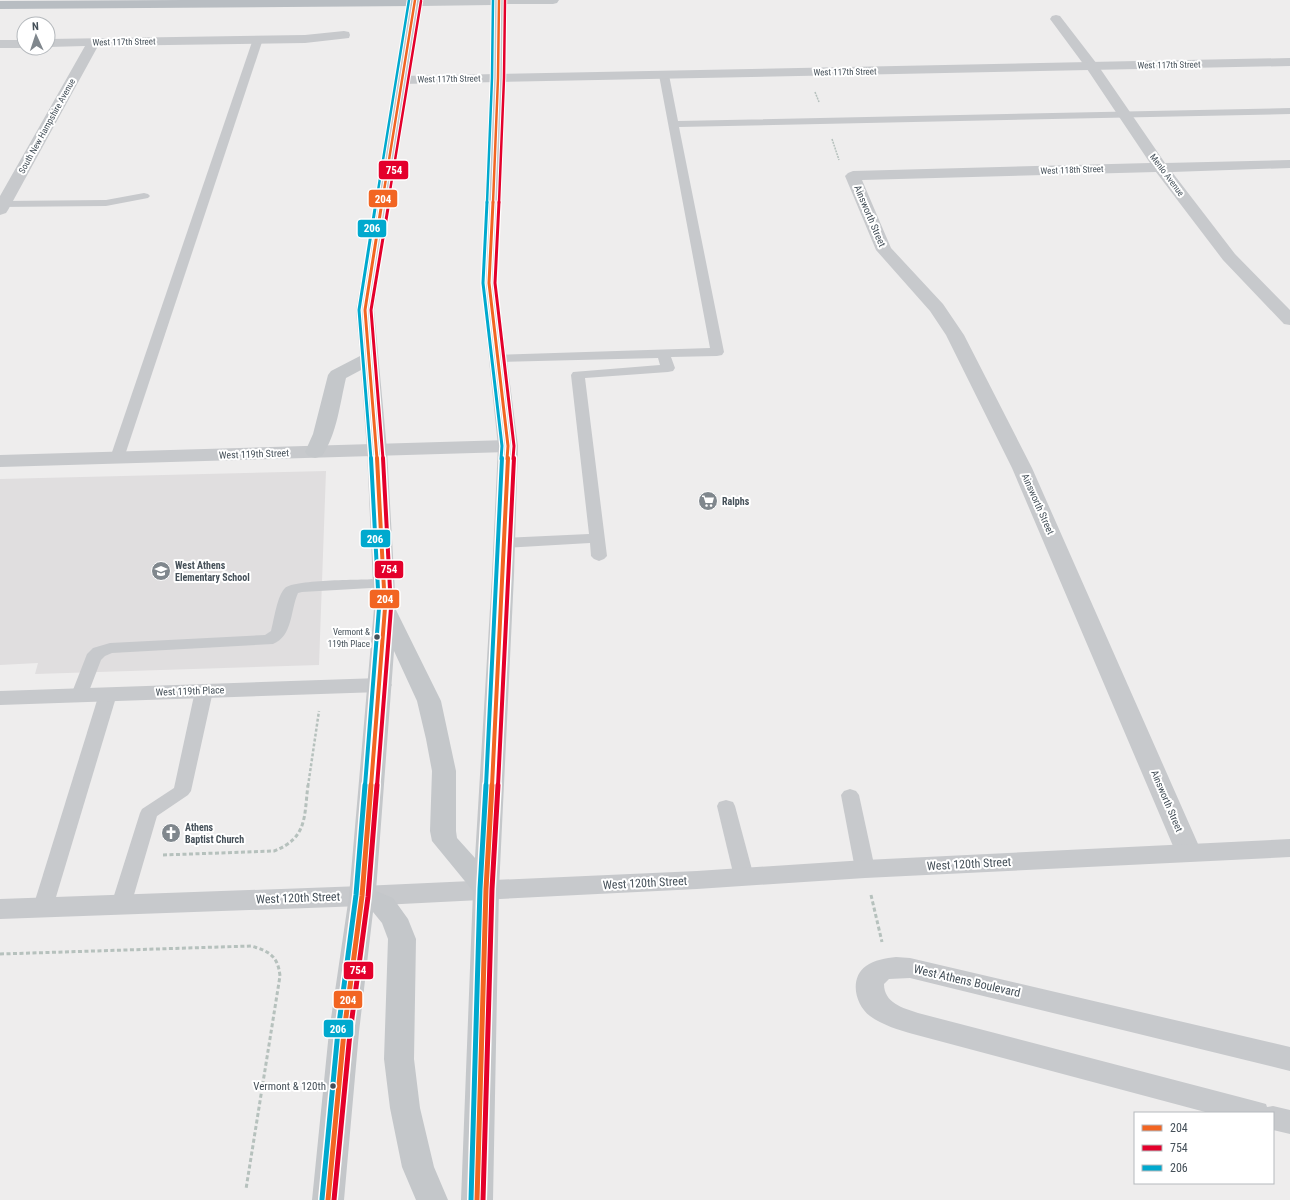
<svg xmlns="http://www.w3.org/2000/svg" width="1290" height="1200" viewBox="0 0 1290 1200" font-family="'Roboto Condensed',sans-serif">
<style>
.education{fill:#e0dedf}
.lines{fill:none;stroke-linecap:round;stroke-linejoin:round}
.path-far2{stroke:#b6c1bd;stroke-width:1.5;stroke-dasharray:2 1;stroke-linecap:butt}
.path-far1{stroke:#b6c1bd;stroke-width:2.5;stroke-dasharray:3 2;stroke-linecap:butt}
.path{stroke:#b6c1bd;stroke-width:3;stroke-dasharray:4 2.5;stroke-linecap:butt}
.service{fill:#c7c9cc;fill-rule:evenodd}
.minor{fill:#c7c9cc;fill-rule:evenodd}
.tertiary{fill:#c7c9cc;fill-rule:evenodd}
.primary{fill:#c4c7ca;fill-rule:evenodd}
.motorway{fill:#b8bdc2;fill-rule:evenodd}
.bus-1-far3-casing{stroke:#fff;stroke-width:4.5}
.bus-1-far2-casing{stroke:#fff;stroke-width:5.5}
.bus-1-far1-casing{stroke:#fff;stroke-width:7}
.bus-1-casing{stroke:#fff;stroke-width:8}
.bus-2-far3-casing{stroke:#fff;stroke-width:4.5}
.bus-2-far2-casing{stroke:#fff;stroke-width:5.5}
.bus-2-far1-casing{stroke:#fff;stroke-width:7}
.bus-2-casing{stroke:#fff;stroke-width:8}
.bus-3-far3-casing{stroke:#fff;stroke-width:4.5}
.bus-3-far2-casing{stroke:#fff;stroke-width:5.5}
.bus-3-far1-casing{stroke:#fff;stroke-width:7}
.bus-3-casing{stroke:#fff;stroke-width:8}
.bus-1-far3{stroke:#f26522;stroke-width:2.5}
.bus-1-far2{stroke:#f26522;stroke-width:3}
.bus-1-far1{stroke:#f26522;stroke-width:4}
.bus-1{stroke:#f26522;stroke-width:5}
.bus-2-far3{stroke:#e4002b;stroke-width:2.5}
.bus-2-far2{stroke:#e4002b;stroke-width:3}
.bus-2-far1{stroke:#e4002b;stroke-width:4}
.bus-2{stroke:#e4002b;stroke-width:5}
.bus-3-far3{stroke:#00a9ce;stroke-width:2.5}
.bus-3-far2{stroke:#00a9ce;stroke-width:3}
.bus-3-far1{stroke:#00a9ce;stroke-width:4}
.bus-3{stroke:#00a9ce;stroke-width:5}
.bus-dot{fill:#455059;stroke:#fff;stroke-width:1.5}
.labels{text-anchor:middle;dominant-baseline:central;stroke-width:4;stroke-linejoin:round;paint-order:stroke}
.far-street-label{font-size:9px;fill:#455059;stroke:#fff}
.bus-label{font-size:9px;fill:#455059;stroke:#fff;text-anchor:end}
.street-label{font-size:10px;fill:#455059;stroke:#fff}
.poi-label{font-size:10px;font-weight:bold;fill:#455059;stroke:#fff;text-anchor:start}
.near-bus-label{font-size:11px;fill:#455059;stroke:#fff;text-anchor:end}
.near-street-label{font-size:12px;fill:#455059;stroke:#fff}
.line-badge{stroke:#fff;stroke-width:1.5}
.badge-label{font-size:11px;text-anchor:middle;font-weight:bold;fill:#fff}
</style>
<rect width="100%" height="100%" fill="#eeeded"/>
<polygon class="education" points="326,471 319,665 35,674 38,663 0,665 0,479"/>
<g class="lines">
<g class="path-far2">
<polyline points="815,92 819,102"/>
<polyline points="832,139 839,160"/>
</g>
<polyline class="path-far1" points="308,786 319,711"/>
<g class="path">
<path d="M163 855 274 851C308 838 304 816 308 785"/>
<polyline points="871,895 882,942"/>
<path d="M0 954 251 946C269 951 278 956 280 976L246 1189"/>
</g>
<g class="service">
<polygon points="258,36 263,39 124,458 122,461 117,462 112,461 110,458 253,39"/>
<polygon points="664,72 669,75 678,121 1290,108 1290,114 679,127 724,352 722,355 717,356 671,357 675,368 673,371 668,372 585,378 607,556 604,559 599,561 594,559 591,556 590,543 504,548 499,546 496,543 499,540 504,538 589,534 571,375 573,372 660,365 658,358 498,362 493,361 491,358 493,355 710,348 659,75"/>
<polygon points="144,193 148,194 150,196 148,198 106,206 0,207 0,201 3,201 106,200"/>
<path d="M382 579 388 581 390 584 388 587 302 592 298 593C290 611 293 636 273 644L112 653 105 656 101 660 86 699 80 700 74 699 71 695 87 654 93 648 110 643 265 635 271 631C274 620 277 596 285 588 295 579 365 580 382 579Z"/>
<polygon points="204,686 210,687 213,691 191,791 188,795 157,816 131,905 128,910 121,912 114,910 111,905 140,813 142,809 174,788 195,691 198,687"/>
<polygon points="108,689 114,690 117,694 53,907 50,912 43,914 36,912 33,907 99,694 102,690"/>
<polygon points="850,789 856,791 859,795 875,869 872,874 865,876 858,874 855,869 841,795 844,791"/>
<polygon points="726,800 733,802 735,806 754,877 751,882 744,884 737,882 734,877 717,806 719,802"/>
</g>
<g class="minor">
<polygon points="1056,15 1060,16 1097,64 1165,163 1290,160 1290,168 1172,172 1235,254 1290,310 1290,325 1284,324 1223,260 1156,172 862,180 891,248 943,304 964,335 1032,468 1202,853 1198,859 1189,862 1180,859 1176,853 1012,468 946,335 930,311 876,250 845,176 848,173 853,171 1150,163 1087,69 1050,19 1052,16"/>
<polygon points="344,31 349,32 350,35 349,38 305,43 98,46 8,210 6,213 0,215 0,196 85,46 48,47 48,39 305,35"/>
<rect x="0" y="40" width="24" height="8"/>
<polygon points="508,440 515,442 518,446 515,450 508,452 0,467 0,455"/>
<polygon points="380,678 388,680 392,685 388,690 380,692 0,705 0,691"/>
<path d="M896 957 910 958 1290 1047V1071L910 978 889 979 884 984C884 1003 903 1008 918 1013L1255 1101 1266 1104 1267 1107 1273 1106 1290 1110V1134L1273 1130V1113H1209L913 1034C899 1030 882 1025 870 1016 855 1005 849 978 866 966 874 960 886 958 896 957Z"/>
</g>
<g class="tertiary">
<polygon points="1290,58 1290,66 401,84 396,83 394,80 396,77 401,76"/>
<polygon points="1290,839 1290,857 865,878 697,889 362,906 0,919 0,899 362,886 697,871 865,860"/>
</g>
<path class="primary" d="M409 0H559L557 3 553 4H505V78L497 283 518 446 514 575 499 889 493 1200H461L473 891 432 841 430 831 432 771 426 739 417 701 394 651 376 891 393 898 408 919 416 939 414 1059 420 1108 434 1167 448 1200H416L402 1167 390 1108 384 1059 388 939 382 923 373 912 359 1032 344 1200H312L329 1032 349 896 374 608 367 450 361 370 346 378C340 403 337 434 322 456L315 458 308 456 305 452 313 434 328 375 331 371 360 356 356 310ZM493 5 491 78 481 283 498 446 492 575 475 858 457 838 456 831V771L441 701 396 610 387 450 374 310 420 6Z"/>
<polygon class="motorway" points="183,0 420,0 421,2 419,5 415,6 0,9 0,1"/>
<g class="bus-1-far3-casing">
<g id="bus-1-far3">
<polyline points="382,203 415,0"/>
<polyline points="493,203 498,78 499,0"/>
</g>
</g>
<g class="bus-1-far2-casing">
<g id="bus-1-far2">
<polyline points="493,202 489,283 508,446 507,459"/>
<polyline points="377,459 365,310 382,202"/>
</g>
</g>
<g class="bus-1-far1-casing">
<g id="bus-1-far1">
<polyline points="371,786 385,608 377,458"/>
<polyline points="492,786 508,458"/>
</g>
</g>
<g class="bus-1-casing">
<g id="bus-1">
<polyline points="328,1200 344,1032 362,896 371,785"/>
<polyline points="477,1200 486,889 492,785"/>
</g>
</g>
<g class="bus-2-far3-casing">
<g id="bus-2-far3">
<polyline points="388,203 421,1"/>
<polyline points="499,203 504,78 505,0"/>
</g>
</g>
<g class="bus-2-far2-casing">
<g id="bus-2-far2">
<polyline points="499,202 495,283 514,446 513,459"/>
<polyline points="383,459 371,310 389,202"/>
</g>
</g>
<g class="bus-2-far1-casing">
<g id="bus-2-far1">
<polyline points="377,786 391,608 383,458"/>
<polyline points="498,786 514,458"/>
</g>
</g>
<g class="bus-2-casing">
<g id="bus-2">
<polyline points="334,1200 350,1033 368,897 377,785"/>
<polyline points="483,1200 492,889 498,785"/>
</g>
</g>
<g class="bus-3-far3-casing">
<g id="bus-3-far3">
<polyline points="376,203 409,0"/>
<polyline points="487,203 492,78 493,0"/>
</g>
</g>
<g class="bus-3-far2-casing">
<g id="bus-3-far2">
<polyline points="487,202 483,283 502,446 501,459"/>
<polyline points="371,459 359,310 376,202"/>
</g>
</g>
<g class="bus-3-far1-casing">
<g id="bus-3-far1">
<polyline points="365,786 379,608 371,458"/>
<polyline points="486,786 502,458"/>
</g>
</g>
<g class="bus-3-casing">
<g id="bus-3">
<polyline points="322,1199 338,1031 356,895 365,785"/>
<polyline points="471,1200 480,889 486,785"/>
</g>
</g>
<use href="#bus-1-far3" class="bus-1-far3"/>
<use href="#bus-1-far2" class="bus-1-far2"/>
<use href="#bus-1-far1" class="bus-1-far1"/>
<use href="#bus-1" class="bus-1"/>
<use href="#bus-2-far3" class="bus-2-far3"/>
<use href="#bus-2-far2" class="bus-2-far2"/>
<use href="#bus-2-far1" class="bus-2-far1"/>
<use href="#bus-2" class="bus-2"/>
<use href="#bus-3-far3" class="bus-3-far3"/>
<use href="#bus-3-far2" class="bus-3-far2"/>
<use href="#bus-3-far1" class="bus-3-far1"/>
<use href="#bus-3" class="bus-3"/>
</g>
<defs>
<g id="supermarket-disc" transform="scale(1)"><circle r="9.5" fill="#80878d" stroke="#fff"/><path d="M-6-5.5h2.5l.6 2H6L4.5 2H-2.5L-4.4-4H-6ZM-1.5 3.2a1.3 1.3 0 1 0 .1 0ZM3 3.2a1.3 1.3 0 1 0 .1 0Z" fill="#fff"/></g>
<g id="school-disc" transform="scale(1)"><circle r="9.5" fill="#80878d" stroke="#fff"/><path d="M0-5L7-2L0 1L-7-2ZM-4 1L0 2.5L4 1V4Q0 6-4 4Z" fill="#fff"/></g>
<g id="church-disc" transform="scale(1)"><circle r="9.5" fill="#80878d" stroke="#fff"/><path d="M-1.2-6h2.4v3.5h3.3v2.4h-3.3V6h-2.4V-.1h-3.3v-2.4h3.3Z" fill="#fff"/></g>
</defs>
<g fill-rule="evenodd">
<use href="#supermarket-disc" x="708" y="501"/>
<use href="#school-disc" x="161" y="571"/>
<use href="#church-disc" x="171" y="833"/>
</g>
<g class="bus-dot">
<circle cx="377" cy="637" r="3.5"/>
<circle cx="333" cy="1086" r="3.5"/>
</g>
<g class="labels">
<g class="far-street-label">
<text transform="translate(124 42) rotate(-1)">West 117th Street</text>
<text transform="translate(1169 65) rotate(-1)">West 117th Street</text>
<text transform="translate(845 72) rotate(-1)">West 117th Street</text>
<text transform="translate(449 79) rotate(-1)">West 117th Street</text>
<text transform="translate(47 126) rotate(-61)">South New Hampshire Avenue</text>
<text transform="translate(1072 170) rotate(-2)">West 118th Street</text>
<text transform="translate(1167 175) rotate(53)">Menlo Avenue</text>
</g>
<g class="bus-label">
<text x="370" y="632">Vermont &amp;<tspan x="370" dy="12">119th Place</tspan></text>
</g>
<g class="street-label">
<text transform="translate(870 216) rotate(67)">Ainsworth Street</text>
<text transform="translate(254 454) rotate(-2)">West 119th Street</text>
<text transform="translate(1038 504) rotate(66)">Ainsworth Street</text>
<text transform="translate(190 691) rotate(-2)">West 119th Place</text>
<text transform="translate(1167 801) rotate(67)">Ainsworth Street</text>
</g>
<g class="poi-label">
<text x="722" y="501">Ralphs</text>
<text x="175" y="565">West Athens<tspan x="175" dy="12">Elementary School</tspan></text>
<text x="185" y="827">Athens<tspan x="185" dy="12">Baptist Church</tspan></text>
</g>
<g class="near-bus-label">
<text x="326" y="1086">Vermont &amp; 120th</text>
</g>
<g class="near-street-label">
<text transform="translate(969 864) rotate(-3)">West 120th Street</text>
<text transform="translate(645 883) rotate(-3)">West 120th Street</text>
<text transform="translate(298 898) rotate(-2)">West 120th Street</text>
<text transform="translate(967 981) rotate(13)">West Athens Boulevard</text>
</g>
</g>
<g class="line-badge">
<rect x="378" y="160" width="31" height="20" rx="4" fill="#e4002b"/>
<rect x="368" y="189" width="30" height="19" rx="4" fill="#f26522"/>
<rect x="357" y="219" width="30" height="19" rx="4" fill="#00a9ce"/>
<rect x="360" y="529" width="31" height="19" rx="4" fill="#00a9ce"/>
<rect x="374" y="560" width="30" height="19" rx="4" fill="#e4002b"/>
<rect x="369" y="589" width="31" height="20" rx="4" fill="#f26522"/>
<rect x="343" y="961" width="31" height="19" rx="4" fill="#e4002b"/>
<rect x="333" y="990" width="30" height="19" rx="4" fill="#f26522"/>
<rect x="323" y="1019" width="31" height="19" rx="4" fill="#00a9ce"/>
</g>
<g class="badge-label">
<text x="394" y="174">754</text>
<text x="383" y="203">204</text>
<text x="372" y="232">206</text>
<text x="375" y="543">206</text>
<text x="389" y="573">754</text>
<text x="385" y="603">204</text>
<text x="358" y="974">754</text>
<text x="348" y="1004">204</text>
<text x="338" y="1033">206</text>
</g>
<rect x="1134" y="1112" width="140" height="72" fill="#ffffff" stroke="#b5b9bd"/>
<rect x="1142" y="1125" width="20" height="6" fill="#f26522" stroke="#b5b9bd"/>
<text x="1170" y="1132" font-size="12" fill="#455059">204</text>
<rect x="1142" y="1145" width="20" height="6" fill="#e4002b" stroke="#b5b9bd"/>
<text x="1170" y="1152" font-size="12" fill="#455059">754</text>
<rect x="1142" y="1165" width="20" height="6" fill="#00a9ce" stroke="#b5b9bd"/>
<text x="1170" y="1172" font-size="12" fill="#455059">206</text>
<g transform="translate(36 36) rotate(357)"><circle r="19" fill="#ffffff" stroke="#b5b9bd"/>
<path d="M0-3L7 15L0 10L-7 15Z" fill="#80878d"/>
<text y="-6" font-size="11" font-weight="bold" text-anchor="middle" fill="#455059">N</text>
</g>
</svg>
